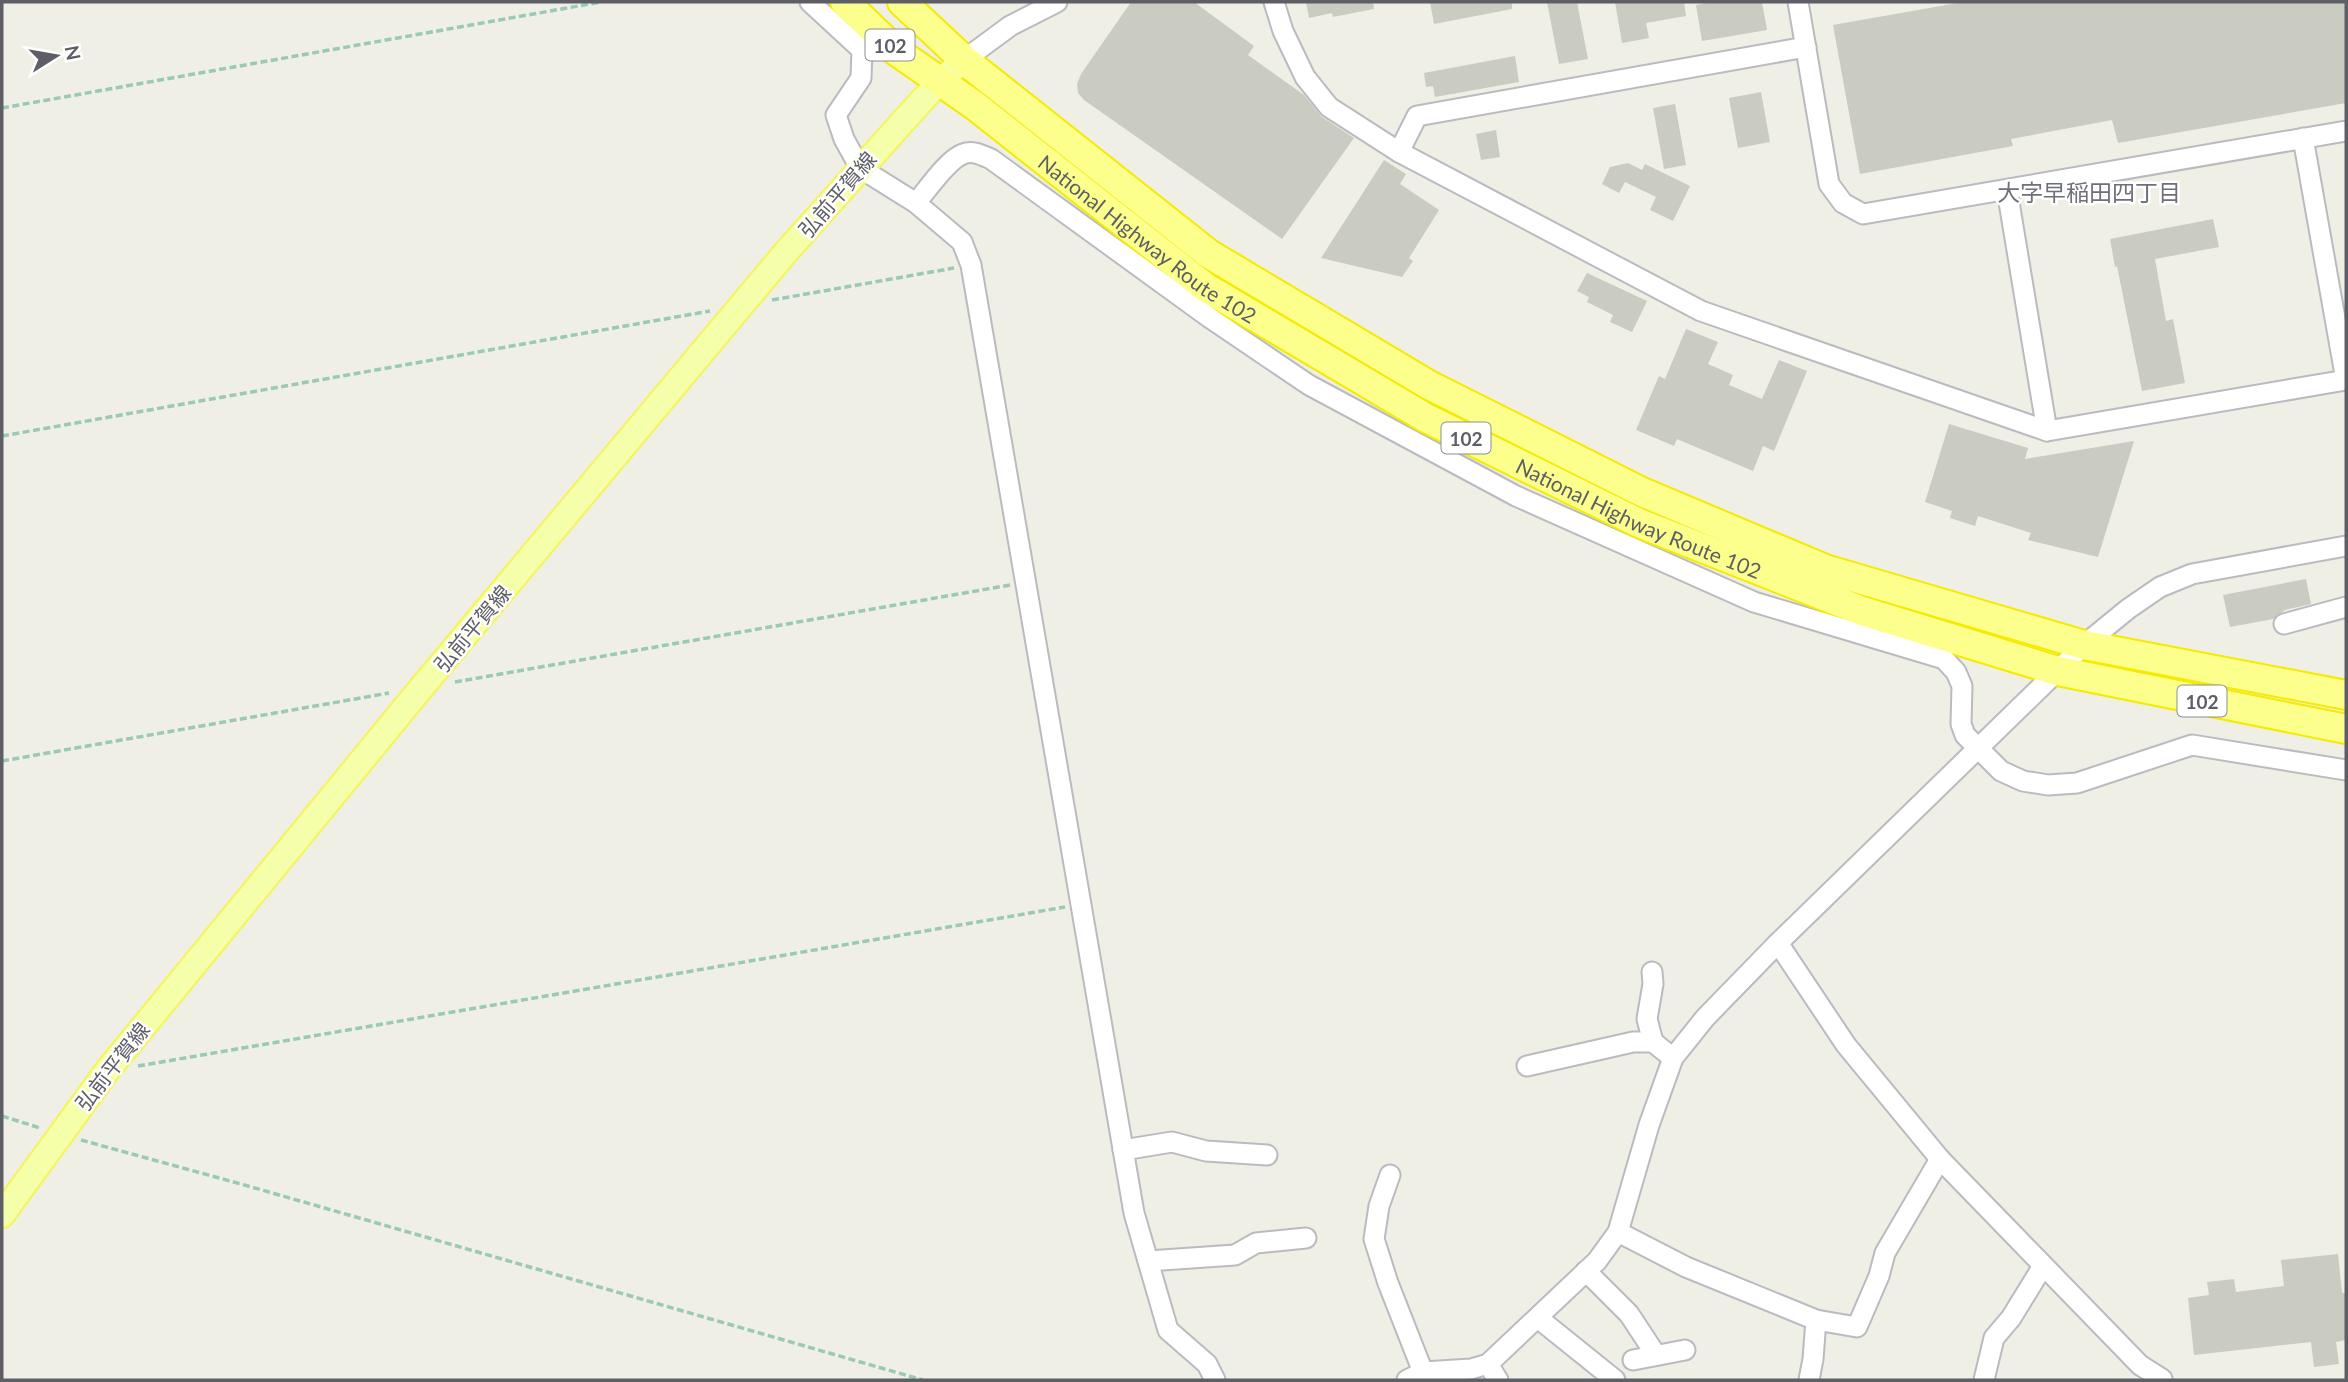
<svg xmlns="http://www.w3.org/2000/svg" width="2348" height="1382" viewBox="0 0 2348 1382" font-family="Lato,'Noto Sans JP',sans-serif">
<style>
.building{fill:#cacbc1}
.lines{fill:none;stroke-linecap:round;stroke-linejoin:round}
.minor-casing{stroke:#babbc1;stroke-width:23}
.major-casing{stroke:#f5f458;stroke-width:28}
.highway-casing{stroke:#f4eb00;stroke-width:32}
.path{stroke:#9ac9b4;stroke-width:3.5;stroke-dasharray:7 3.5;stroke-linecap:butt}
.minor{stroke:#fff;stroke-width:19}
.major{stroke:#f5ffaa;stroke-width:24}
.highway{stroke:#fcff8c;stroke-width:28}
.labels{text-anchor:middle;dominant-baseline:central;stroke-width:5;stroke-linejoin:round;paint-order:stroke}
.shield{fill:#fff;stroke:#8e8e94;stroke-width:2}
.shield-label{font-size:19px;font-weight:bold;fill:#5d5e66}
.street-label{font-size:21px;fill:#5d5e66;stroke:#fff}
.neighbourhood-label{font-size:23px;fill:#6d7078;stroke:#fff}
</style>
<rect width="100%" height="100%" fill="#efefe5"/>
<g class="building">
<polygon points="1131,2 1194,2 1254,46 1248,55 1304,95 1322,117 1354,138 1282,239 1084,100 1078,93 1077,84 1081,74"/>
<polygon points="1306,2 1373,2 1374,9 1333,17 1332,13 1309,18"/>
<polygon points="1430,2 1512,2 1512,9 1434,24"/>
<polygon points="1547,2 1577,2 1588,59 1559,64"/>
<polygon points="1615,2 1684,2 1686,16 1646,23 1649,38 1622,43"/>
<polygon points="1713,2 1762,2 1767,30 1702,41 1696,5"/>
<polygon points="1963,2 2346,2 2346,103 2118,143 2112,120 2011,139 2013,146 1860,174 1833,25"/>
<polygon points="1515,56 1519,82 1435,97 1433,86 1426,87 1424,73"/>
<polygon points="1761,92 1770,142 1738,148 1729,98"/>
<polygon points="1675,104 1686,165 1664,169 1653,108"/>
<polygon points="1496,130 1500,157 1481,160 1476,134"/>
<polygon points="1384,160 1406,174 1400,184 1439,210 1409,258 1413,261 1402,277 1321,258"/>
<polygon points="1628,163 1642,170 1645,164 1690,186 1673,221 1650,210 1656,197 1625,182 1619,193 1602,184 1610,167"/>
<polygon points="2213,219 2219,247 2155,259 2166,321 2173,319 2185,383 2142,391 2117,266 2115,267 2110,239"/>
<polygon points="1587,273 1647,301 1632,332 1610,322 1613,315 1587,302 1589,297 1577,291"/>
<polygon points="1686,329 1718,342 1708,364 1733,375 1729,385 1762,399 1779,360 1807,371 1774,451 1763,446 1753,471 1677,439 1674,446 1636,430 1659,376 1665,379"/>
<polygon points="1949,424 2028,448 2025,459 2134,441 2098,557 2028,540 2031,533 1978,516 1975,526 1950,518 1952,511 1925,502"/>
<polygon points="2306,579 2311,604 2285,610 2273,619 2230,627 2223,595"/>
<polygon points="2338,1254 2342,1293 2346,1293 2346,1340 2336,1342 2339,1364 2314,1367 2311,1342 2194,1355 2188,1298 2209,1295 2207,1282 2234,1279 2236,1292 2284,1286 2281,1260"/>
</g>
<g class="lines">
<g class="minor-casing">
<g id="minor">
<polyline points="810,2 862,50 861,78 836,115 844,139 860,168 916,203 962,242 971,265 1134,1213 1168,1330 1207,1364 1215,1380"/>
<polyline points="1274,2 1283,31 1305,77 1329,107 1399,152 1701,311 2047,431 2346,380"/>
<polyline points="1798,2 1829,184 1843,203 1863,214 2346,131"/>
<polyline points="964,60 1010,26 1057,2"/>
<polyline points="2303,138 2346,380"/>
<polyline points="1399,152 1417,116 1806,47"/>
<polyline points="2007,190 2047,431"/>
<path d="M916 203C927 190 948 159 963 154 973 150 982 155 991 159L1210 318 1309 385 1516 496 1754 602 1944 659 1956 672 1962 686 1961 724 1965 735 2001 771 2023 781 2048 785 2077 783 2192 745 2346 770"/>
<polyline points="2284,624 2346,607"/>
<polyline points="1778,943 1846,1045 1940,1159 2140,1365 2162,1379"/>
<polyline points="1652,972 1653,984 1647,1019 1653,1042"/>
<polyline points="1527,1066 1633,1042 1653,1042 1673,1058"/>
<polyline points="1123,1150 1172,1142 1206,1151 1267,1155"/>
<polyline points="1390,1175 1379,1206 1374,1239 1388,1283 1423,1372"/>
<polyline points="1618,1232 1686,1267 1816,1320 1813,1359 1809,1380"/>
<polyline points="1148,1261 1235,1255 1256,1243 1306,1238"/>
<polyline points="1586,1271 1629,1314 1656,1355"/>
<polyline points="1538,1318 1615,1380"/>
<polyline points="1816,1320 1857,1327 1879,1276 1885,1253 1940,1159"/>
<polyline points="1633,1360 1685,1350"/>
<polyline points="1488,1364 1498,1380"/>
<polyline points="1407,1380 1423,1372 1471,1369 1488,1364 1597,1261 1618,1232 1649,1125 1673,1058 1705,1018 1778,943 2084,645 2128,609 2160,587 2192,574 2346,546"/>
<polyline points="1984,1380 1994,1338 2011,1318 2043,1266"/>
</g>
</g>
<g class="major-casing">
<polyline id="major" points="2,1215 107,1071 422,687 786,252 907,117 941,80 964,60"/>
</g>
<g class="highway-casing">
<g id="highway">
<path id="s1" d="M845 2 896 51 974 105 1205 287 1426 418 1639 523 1862 611 2058 671 2346 729"/>
<polyline points="902,2 964,60 1209,254 1429,385 1642,492 1825,569 2084,645 2346,695"/>
</g>
</g>
<g class="path">
<polyline points="2,108 601,2"/>
<polyline points="772,300 954,268"/>
<polyline points="2,436 710,311"/>
<polyline points="455,682 1010,585"/>
<polyline points="2,761 389,693"/>
<polyline points="138,1066 1065,907"/>
<polyline points="2,1116 40,1128"/>
<polyline points="81,1140 241,1184 923,1380"/>
</g>
<use href="#minor" class="minor"/>
<use href="#major" class="major"/>
<use href="#highway" class="highway"/>
</g>
<g class="labels">
<g class="shield">
<rect x="865.5" y="29.5" width="49" height="31" rx="5"/>
<rect x="1441.5" y="422.5" width="49" height="31" rx="5"/>
<rect x="2177.5" y="685.5" width="49" height="31" rx="5"/>
</g>
<g class="shield-label">
<text x="890" y="45">102</text>
<text x="1466" y="438">102</text>
<text x="2202" y="701">102</text>
</g>
<g class="street-label">
<text transform="translate(837 194) rotate(-49)">弘前平賀線</text>
<text stroke="none"><textPath href="#s1" startOffset="385">National Highway Route 102</textPath></text>
<text stroke="none"><textPath href="#s1" startOffset="952">National Highway Route 102</textPath></text>
<text transform="translate(472 628) rotate(-50)">弘前平賀線</text>
<text transform="translate(112 1066) rotate(-52)">弘前平賀線</text>
</g>
<g class="neighbourhood-label">
<text x="2089" y="192">大字早稲田四丁目</text>
</g>
</g>
<rect width="2348" height="1382" fill="none" stroke="#5d5e66" stroke-width="7"/>
<g transform="translate(56 56) rotate(79)" stroke="#ffffff" stroke-width="5" paint-order="stroke">
<path d="M0-5L12 26L0 18L-12 26Z" fill="#5d5e66"/>
<text y="-10" font-size="19" font-weight="bold" text-anchor="middle" fill="#5d5e66">N</text>
</g>
</svg>
